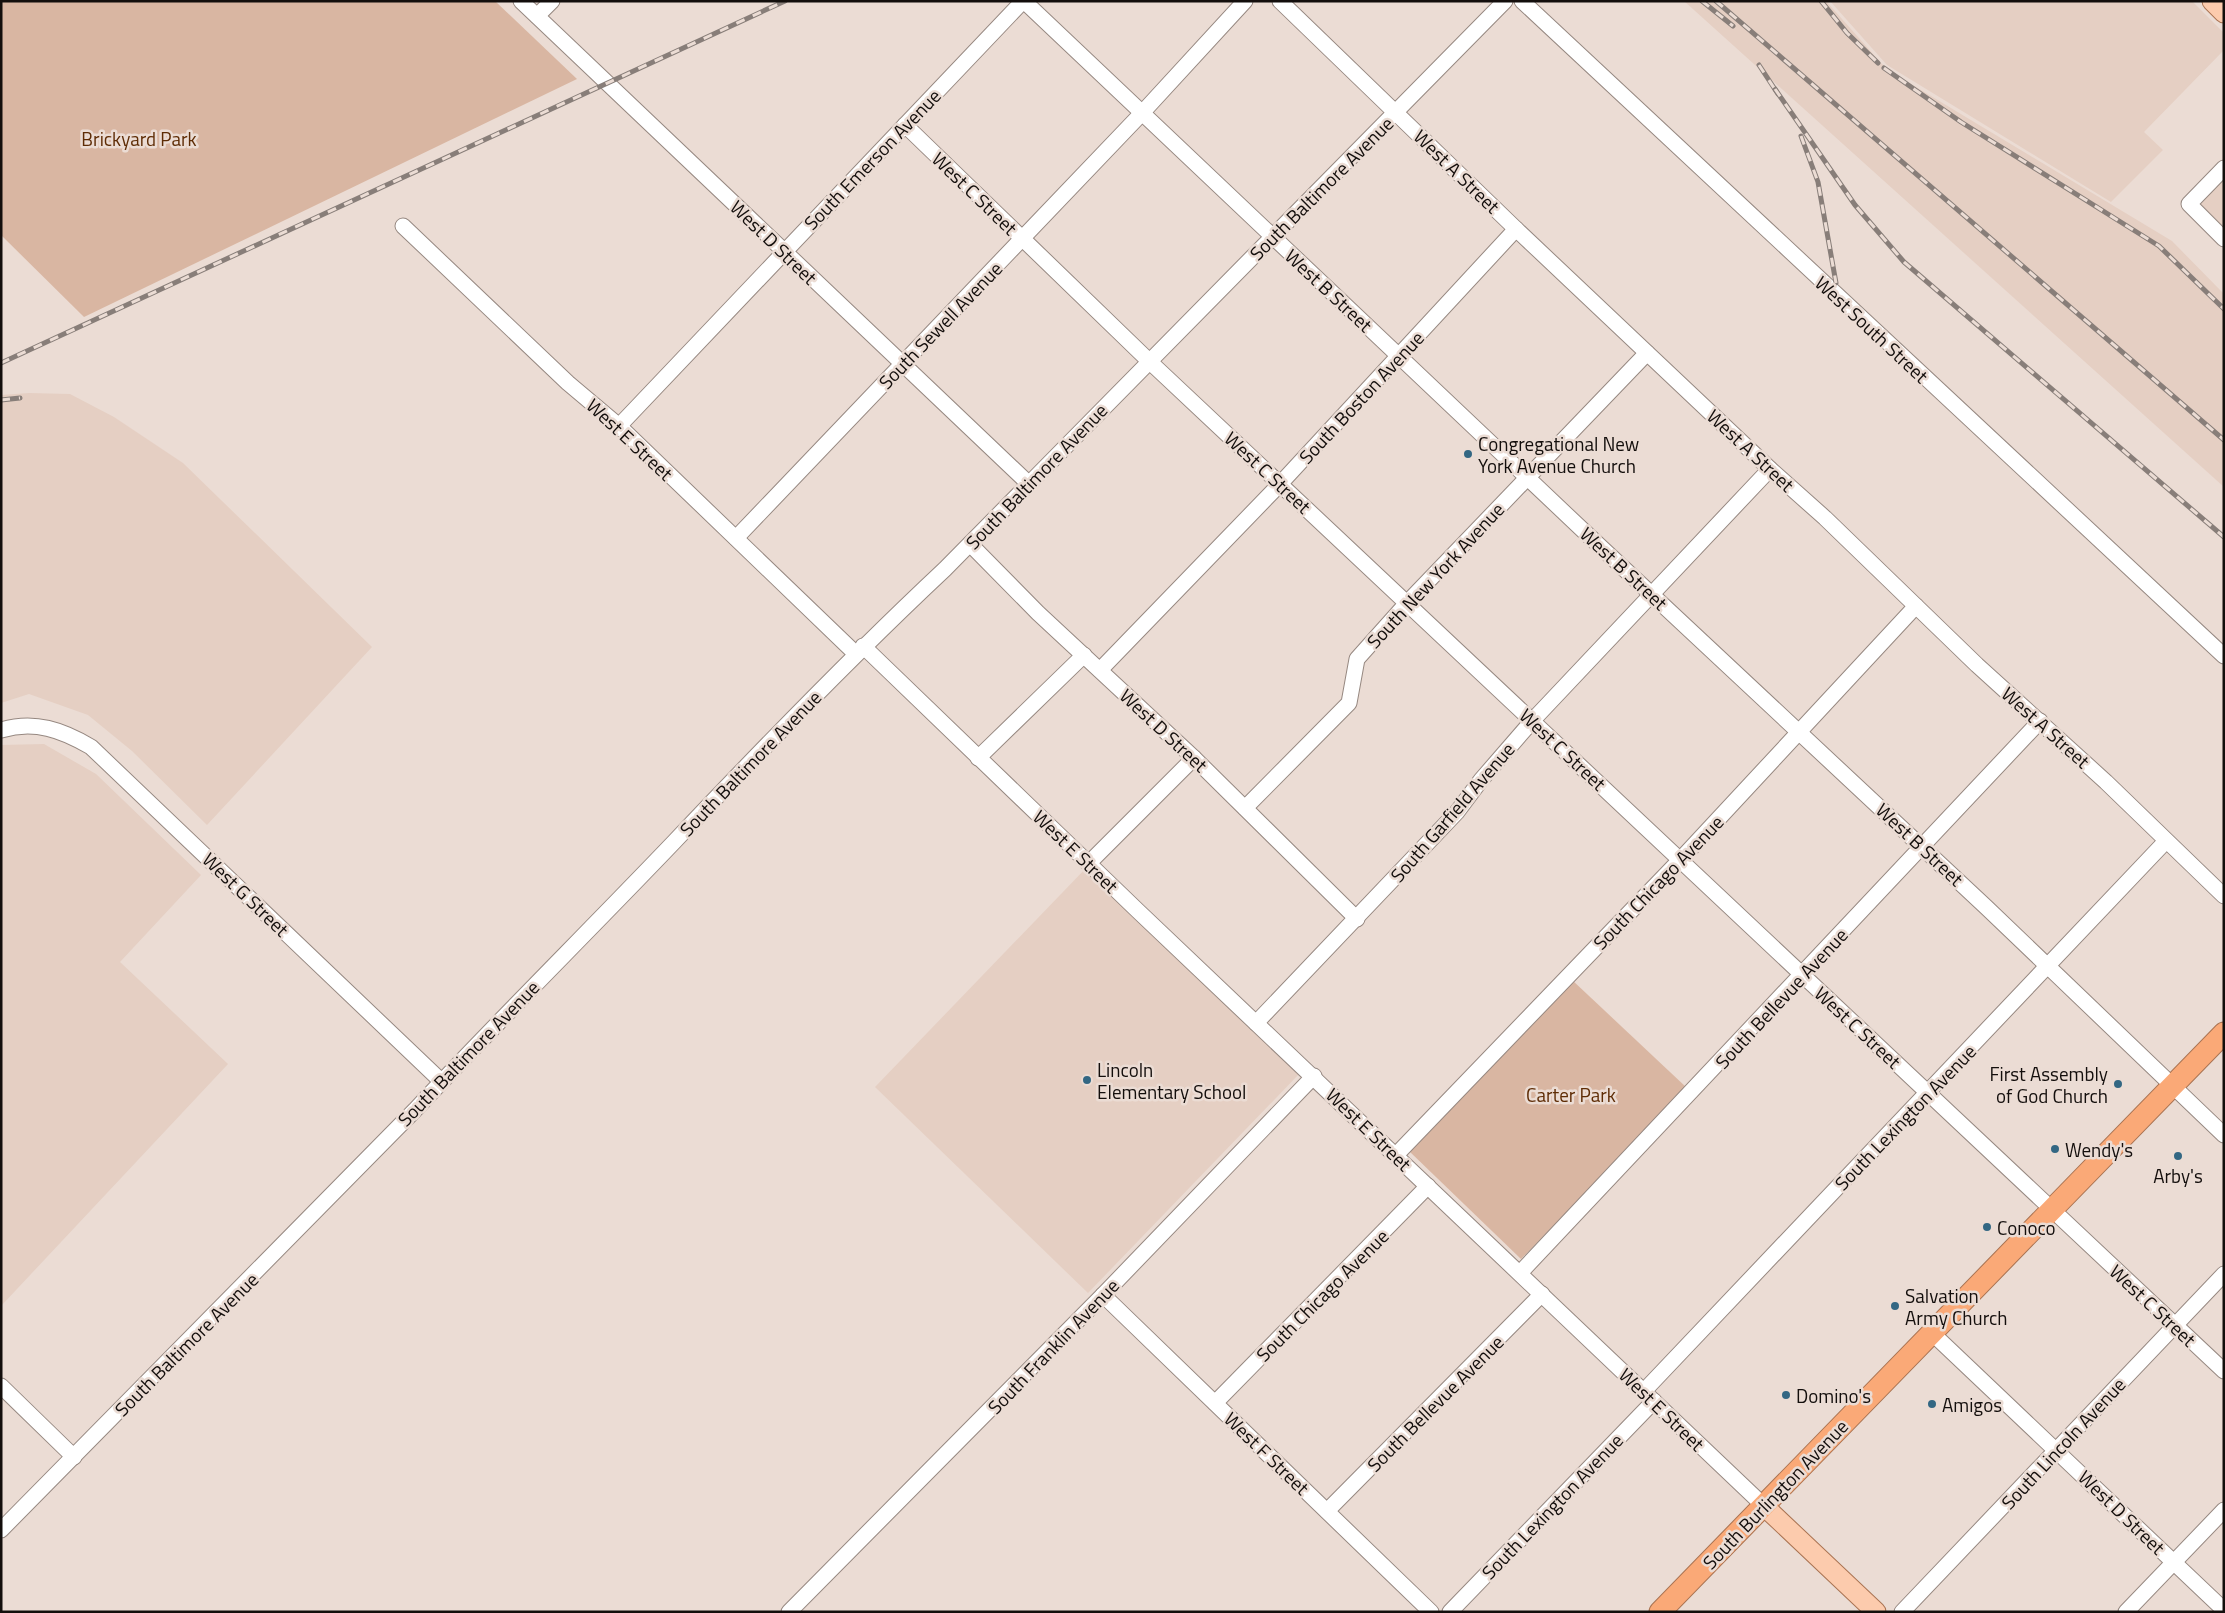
<svg xmlns="http://www.w3.org/2000/svg" width="2225" height="1613" viewBox="0 0 2225 1613" font-family="'Titillium Web',sans-serif">
<style>
.built{fill:#e5cfc3}
.green{fill:#d9b6a2}
.lines{fill:none;stroke-linecap:round;stroke-linejoin:round}
.minor-casing{stroke:#968881;stroke-width:17}
.major-casing{stroke:#a97352;stroke-width:21}
.highway-casing{stroke:#a97352;stroke-width:23}
.minor{stroke:#fff;stroke-width:15}
.major{stroke:#fccbad;stroke-width:19}
.highway{stroke:#faa977;stroke-width:21}
.rail-casing{stroke:#887e79;stroke-width:5}
.rail{stroke:#ebdcd4;stroke-width:3;stroke-dasharray:9;stroke-linecap:butt}
.poi-dot{fill:#336783;stroke:#ebdcd4;stroke-width:2}
.labels{text-anchor:middle;dominant-baseline:central;stroke-width:5;stroke-linejoin:round;paint-order:stroke}
.park-label{font-size:19px;fill:#5e2c05;stroke:#ebdcd4}
.street-label{font-size:19px;fill:#130e0c;stroke:#ebdcd4}
.poi-label{font-size:19px;fill:#130e0c;stroke:#ebdcd4;text-anchor:start}
</style>
<rect width="100%" height="100%" fill="#ebdcd4"/>
<g class="built">
<polygon points="1684,1 1826,1 1882,64 1901,78 2172,241 2224,294 2224,487"/>
<polygon points="1830,1 2192,1 2224,33 2224,50 2144,132 2163,150 2111,202 1887,65"/>
<polygon points="2224,166 2224,229 2192,198"/>
<polygon points="29,393 70,394 114,417 183,463 372,647 207,825 132,751 88,715 29,694 1,703 1,395"/>
<polygon points="44,744 96,774 201,875 120,962 228,1064 1,1306 1,745"/>
<polygon points="1087,867 1300,1073 1088,1293 875,1087"/>
</g>
<g class="green">
<polygon points="1,1 495,1 577,79 84,317 1,235"/>
<polygon points="1571,979 1687,1088 1521,1259 1409,1151"/>
</g>
<g class="lines">
<g class="minor-casing">
<g id="minor">
<polyline points="521,1 1028,483"/>
<polyline points="1024,1 1589,536 1986,907 2224,1135"/>
<polyline points="1280,1 1516,229 1770,469 1825,518 1977,665 2106,782 2224,896"/>
<polyline points="1522,1 2224,656"/>
<polyline points="537,16 552,1"/>
<polyline points="905,125 1149,361 2224,1371"/>
<polyline points="2224,168 2189,204 2224,239"/>
<polyline points="403,226 568,383 619,426 856,654"/>
<polyline points="619,426 1023,1"/>
<polyline points="736,538 1142,113 1245,1"/>
<polyline points="970,544 1038,613 1194,758 1357,919"/>
<polyline points="863,646 1138,911 1764,1506"/>
<polyline points="1100,670 1280,484 1516,229"/>
<path d="M1 730C35 720 62 730 91 747L441 1081"/>
<polyline points="978,758 1084,655"/>
<polyline points="1245,808 1349,703 1357,659 1407,603 1647,353"/>
<polyline points="1089,863 1194,758"/>
<polyline points="1256,1023 1457,812 1481,780 1533,720 1770,469"/>
<polyline points="1396,1155 1681,859 1916,606"/>
<polyline points="1520,1273 2040,721"/>
<polyline points="1103,1295 1431,1612"/>
<polyline points="1932,1333 2224,1610"/>
<polyline points="1,1386 74,1457"/>
<polyline points="1644,1391 2166,841"/>
<polyline points="1215,1403 1428,1186"/>
<polyline points="1327,1511 1542,1294"/>
<path d="M1 1530 415 1110C500 1019 588 932 674 842 762 749 851 657 945 569L1505 1"/>
<polyline points="789,1612 1103,1295 1314,1076"/>
<polyline points="1450,1612 1654,1401"/>
<polyline points="1902,1612 2224,1274"/>
<polyline points="2126,1612 2224,1510"/>
</g>
</g>
<g class="major-casing">
<g id="major">
<polyline points="2212,1 2224,13"/>
<polyline points="1764,1506 1876,1612"/>
</g>
</g>
<g class="highway-casing">
<polyline id="highway" points="1660,1612 2224,1033"/>
</g>
<use href="#minor" class="minor"/>
<use href="#major" class="major"/>
<use href="#highway" class="highway"/>
<g class="rail-casing">
<g id="rail">
<polyline points="1702,1 1733,26"/>
<polyline points="1716,1 2224,440"/>
<polyline points="1821,1 1847,33 1878,63"/>
<polyline points="1759,65 1778,94"/>
<polyline points="1884,68 1961,122 2159,246 2224,309"/>
<polyline points="1775,89 1855,205 1904,262 2224,537"/>
<polyline points="1801,136 1818,182 1836,283"/>
<polyline points="1,363 785,1"/>
<polyline points="1,400 20,398"/>
</g>
</g>
<use href="#rail" class="rail"/>
</g>
<g class="poi-dot">
<circle cx="1468" cy="454" r="5"/>
<circle cx="1087" cy="1080" r="5"/>
<circle cx="2118" cy="1084" r="5"/>
<circle cx="2055" cy="1149" r="5"/>
<circle cx="2178" cy="1156" r="5"/>
<circle cx="1987" cy="1227" r="5"/>
<circle cx="1895" cy="1306" r="5"/>
<circle cx="1786" cy="1395" r="5"/>
<circle cx="1932" cy="1404" r="5"/>
</g>
<g class="labels">
<g class="park-label">
<text x="139" y="138">Brickyard Park</text>
<text x="1571" y="1094">Carter Park</text>
</g>
<g class="street-label">
<text transform="translate(872 159) rotate(-46)">South Emerson Avenue</text>
<text transform="translate(1457 171) rotate(44)">West A Street</text>
<text transform="translate(1321 188) rotate(-45)">South Baltimore Avenue</text>
<text transform="translate(975 193) rotate(44)">West C Street</text>
<text transform="translate(774 242) rotate(44)">West D Street</text>
<text transform="translate(1329 290) rotate(43)">West B Street</text>
<text transform="translate(940 325) rotate(-46)">South Sewell Avenue</text>
<text transform="translate(1872 329) rotate(43)">West South Street</text>
<text transform="translate(1361 397) rotate(-47)">South Boston Avenue</text>
<text transform="translate(630 439) rotate(43)">West E Street</text>
<text transform="translate(1751 450) rotate(43)">West A Street</text>
<text transform="translate(1268 472) rotate(43)">West C Street</text>
<text transform="translate(1036 476) rotate(-46)">South Baltimore Avenue</text>
<text transform="translate(1624 568) rotate(43)">West B Street</text>
<text transform="translate(1435 575) rotate(-47)">South New York Avenue</text>
<text transform="translate(2046 727) rotate(42)">West A Street</text>
<text transform="translate(1164 730) rotate(43)">West D Street</text>
<text transform="translate(1563 749) rotate(43)">West C Street</text>
<text transform="translate(750 763) rotate(-46)">South Baltimore Avenue</text>
<text transform="translate(1452 812) rotate(-49)">South Garfield Avenue</text>
<text transform="translate(1920 844) rotate(43)">West B Street</text>
<text transform="translate(1076 851) rotate(44)">West E Street</text>
<text transform="translate(1658 882) rotate(-46)">South Chicago Avenue</text>
<text transform="translate(246 894) rotate(44)">West G Street</text>
<text transform="translate(1781 998) rotate(-47)">South Bellevue Avenue</text>
<text transform="translate(1858 1027) rotate(43)">West C Street</text>
<text transform="translate(468 1053) rotate(-46)">South Baltimore Avenue</text>
<text transform="translate(1905 1117) rotate(-46)">South Lexington Avenue</text>
<text transform="translate(1369 1129) rotate(44)">West E Street</text>
<text transform="translate(1322 1295) rotate(-45)">South Chicago Avenue</text>
<text transform="translate(2153 1305) rotate(43)">West C Street</text>
<text transform="translate(186 1344) rotate(-45)">South Baltimore Avenue</text>
<text transform="translate(1053 1346) rotate(-46)">South Franklin Avenue</text>
<text transform="translate(1435 1403) rotate(-45)">South Bellevue Avenue</text>
<text transform="translate(1662 1409) rotate(44)">West E Street</text>
<text transform="translate(2063 1443) rotate(-47)">South Lincoln Avenue</text>
<text transform="translate(1267 1453) rotate(44)">West F Street</text>
<text transform="translate(1775 1494) rotate(-46)">South Burlington Avenue</text>
<text transform="translate(1552 1506) rotate(-46)">South Lexington Avenue</text>
<text transform="translate(2122 1512) rotate(44)">West D Street</text>
</g>
<g class="poi-label">
<text x="1478" y="443">Congregational New<tspan x="1478" dy="22">York Avenue Church</tspan></text>
<text x="1097" y="1069">Lincoln<tspan x="1097" dy="22">Elementary School</tspan></text>
<text x="2108" y="1073" text-anchor="end">First Assembly<tspan x="2108" dy="22">of God Church</tspan></text>
<text x="2065" y="1149">Wendy's</text>
<text x="2178" y="1175" text-anchor="middle">Arby's</text>
<text x="1997" y="1227">Conoco</text>
<text x="1905" y="1295">Salvation<tspan x="1905" dy="22">Army Church</tspan></text>
<text x="1796" y="1395">Domino's</text>
<text x="1942" y="1404">Amigos</text>
</g>
</g>
<rect width="2225" height="1613" fill="none" stroke="#130e0c" stroke-width="5"/>
</svg>
